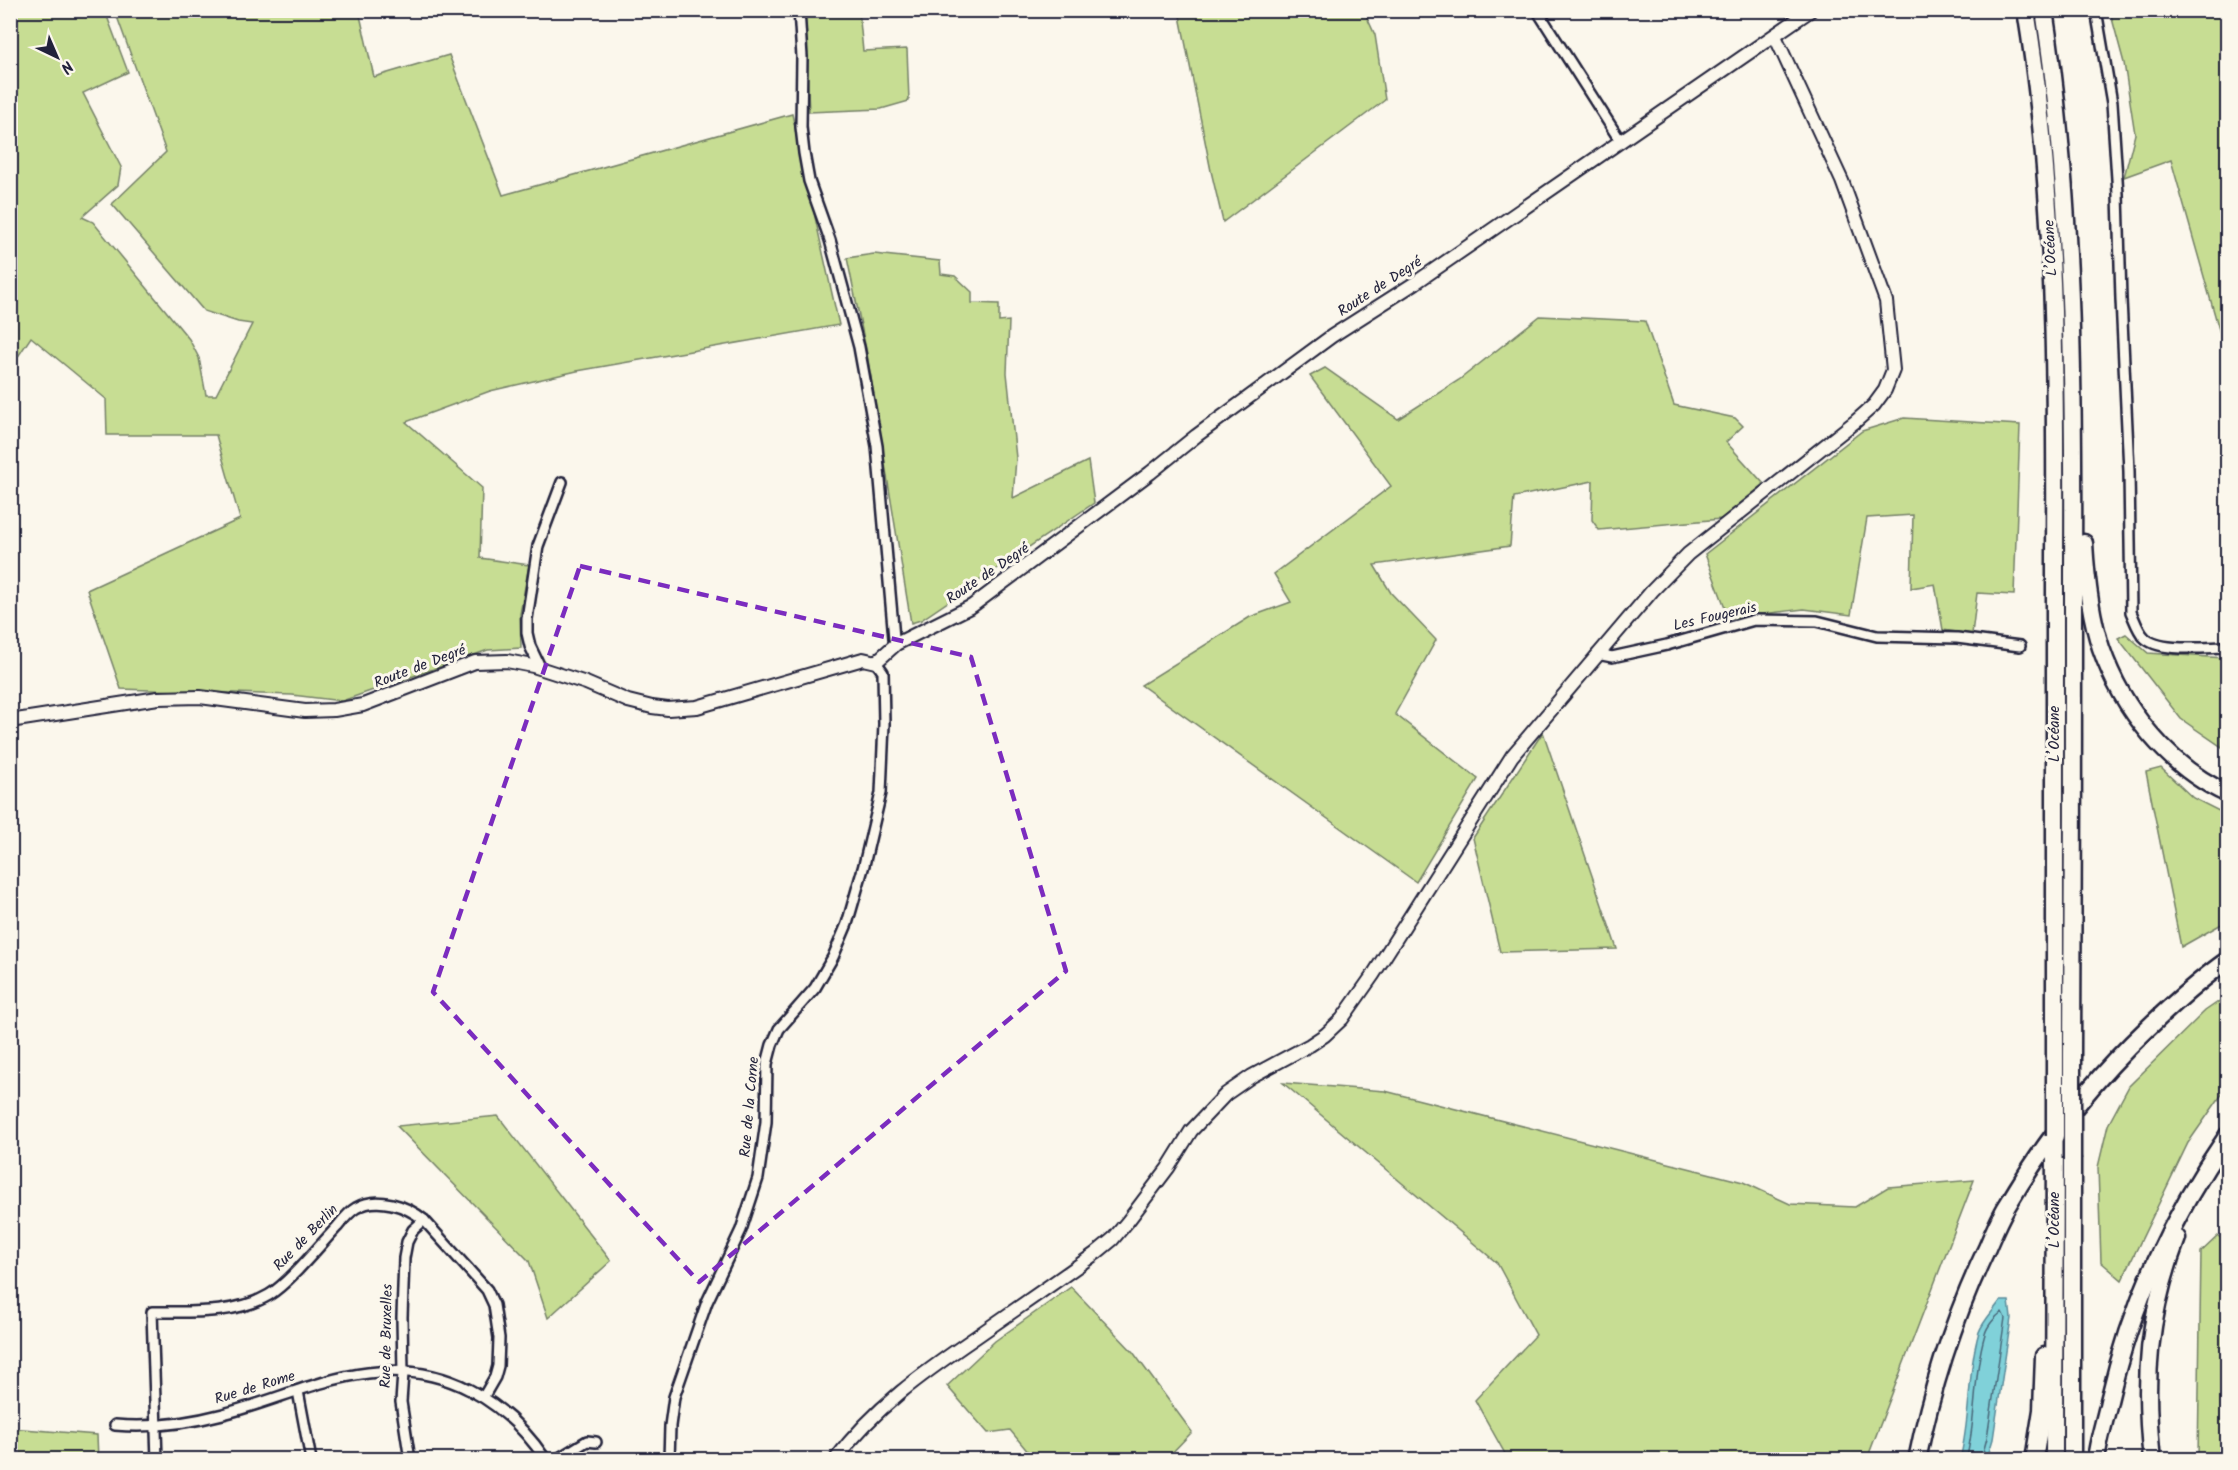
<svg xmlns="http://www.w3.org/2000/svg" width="2238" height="1470" viewBox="0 0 2238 1470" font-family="Kalam,sans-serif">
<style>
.green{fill:#c7dd93;stroke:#748067;stroke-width:1.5}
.water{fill:#80d1d9;stroke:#5a8b9a;stroke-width:1.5}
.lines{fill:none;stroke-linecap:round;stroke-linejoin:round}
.shore{stroke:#48687a;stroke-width:1.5}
.street-casing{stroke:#22223b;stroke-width:14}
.secondary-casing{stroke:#22223b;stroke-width:16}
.highway-casing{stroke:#22223b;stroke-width:21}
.street{stroke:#fbf7ec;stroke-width:9}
.secondary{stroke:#fbf7ec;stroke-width:12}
.highway{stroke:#fbf7ec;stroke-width:16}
.highway-bridge-casing{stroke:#22223b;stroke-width:21;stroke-linecap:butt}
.highway-bridge{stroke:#fbf7ec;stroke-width:16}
.marked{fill:none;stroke:#7b2cbf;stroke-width:4.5;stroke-dasharray:12 8;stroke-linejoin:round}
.labels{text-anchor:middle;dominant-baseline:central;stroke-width:6;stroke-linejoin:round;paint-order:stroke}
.street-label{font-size:15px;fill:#22223b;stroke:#fbf7ec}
</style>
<rect width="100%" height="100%" fill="#fbf7ec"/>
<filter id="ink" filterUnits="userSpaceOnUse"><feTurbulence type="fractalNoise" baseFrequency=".0167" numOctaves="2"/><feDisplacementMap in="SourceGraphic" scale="12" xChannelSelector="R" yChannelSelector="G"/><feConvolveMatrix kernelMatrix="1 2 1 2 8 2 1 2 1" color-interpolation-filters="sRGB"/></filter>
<g filter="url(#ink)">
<g class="green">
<polygon points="318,10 320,13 330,11 359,11 374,77 449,55 503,195 792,114 839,325 577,371 490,391 406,422 482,488 480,558 529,565 520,614 521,648 488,650 342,701 292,695 121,689 87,590 240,519 216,435 107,435 106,399 31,337 11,367 11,11 105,11 128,72 83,93 121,167 118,185 82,217 93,222 189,339 199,358 206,395 216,395 252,324 238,322 204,311 112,204 166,152 115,11"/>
<polygon points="804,11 859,11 863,51 907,49 909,101 881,109 809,112"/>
<polygon points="1179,11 1364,11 1375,35 1385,100 1223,222 1211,171"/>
<polygon points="2110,11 2227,11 2227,358 2171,160 2124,177 2135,134 2124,63"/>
<polygon points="874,254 940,261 941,274 955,276 972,292 972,303 999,304 999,322 1009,321 1007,373 1016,458 1013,498 1088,461 1094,503 921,620 911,623 867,354 847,258"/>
<polygon points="1540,316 1645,321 1674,405 1735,418 1743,426 1726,442 1764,484 1721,519 1599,530 1592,520 1593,481 1514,497 1510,546 1374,565 1391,593 1436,640 1395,714 1478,779 1416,882 1141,685 1250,617 1291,602 1274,574 1391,486 1310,376 1325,368 1398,419 1459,380"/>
<polygon points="1904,418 2020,425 2014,595 1977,593 1972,634 1943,630 1935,584 1911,588 1913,515 1867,518 1851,615 1804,609 1729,618 1705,554 1862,431"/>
<polygon points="2126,634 2148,653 2225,658 2222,747 2181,719 2118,638"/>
<polygon points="1543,732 1617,949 1500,952 1473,838"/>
<polygon points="2161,768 2193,798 2227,815 2227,921 2181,947 2146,772"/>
<polygon points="2227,996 2227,1087 2188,1143 2122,1280 2101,1262 2098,1167 2108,1125 2129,1086 2205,1011"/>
<polygon points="1283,1083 1385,1091 1743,1182 1790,1204 1855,1207 1888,1187 1974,1180 1867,1459 1508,1459 1475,1400 1536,1335 1497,1263"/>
<polygon points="498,1116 611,1261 548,1318 529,1261 397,1126"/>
<polygon points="2218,1236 2228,1243 2227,1459 2198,1459 2201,1252"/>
<polygon points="1071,1287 1133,1352 1192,1432 1166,1459 1034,1459 1010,1430 988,1433 947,1386 995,1341"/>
<polygon points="11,1428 97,1435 98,1459 11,1459"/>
</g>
<path class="water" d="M2000 1301H2009L2011 1318 1993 1439 1987 1459H1960C1971 1418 1967 1373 1979 1332 1983 1321 1994 1310 2000 1301Z"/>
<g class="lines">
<path class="shore" d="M1966 1460C1977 1419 1973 1374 1985 1334 1987 1326 1996 1316 2002 1312L2005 1318 1987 1438 1981 1460"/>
<g class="street-casing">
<g id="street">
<polyline points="799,10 802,57 801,127 804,153 809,181 830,240 859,347 877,446 894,638 896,644"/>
<polyline points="1537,10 1621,142"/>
<path d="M2096 10 2112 103 2118 194 2121 299 2129 471 2131 612C2135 621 2138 631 2144 637 2158 653 2207 647 2228 647"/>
<polyline points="1597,654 1612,657 1667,645 1754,620 1817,621 1877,636 1957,638 2020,646"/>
<polyline points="541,669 530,646 527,633 527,619 538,546 562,482"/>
<polyline points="298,1391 311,1460"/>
<path d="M115 1425C150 1428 189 1423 223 1414 272 1402 318 1379 368 1373 443 1363 505 1399 546 1460"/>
<path d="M157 1460 152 1312C190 1312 235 1315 269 1295 289 1283 319 1246 337 1227 342 1221 349 1212 356 1208 377 1195 407 1206 424 1220L487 1290 494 1305 499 1338 498 1366 495 1377 484 1396"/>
<polyline points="410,1460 401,1402 403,1373 402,1317 404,1258 407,1242 413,1230 424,1220"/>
<polyline points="556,1460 587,1441 596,1442"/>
<polyline points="669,1460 670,1426 674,1397 707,1302 741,1230 758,1178 766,1122 767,1064 772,1045 779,1029 815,988 833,957 847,924 864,865 881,793 884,724 883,672 876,662"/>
</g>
</g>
<g class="secondary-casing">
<g id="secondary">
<polyline points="10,721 158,698 200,697 305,711 334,710 363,705 475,662 507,661 533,666 586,683 628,701 652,707 668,709 697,707 863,659 876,662 896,644 972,606 1150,473 1196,436 1332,336 1415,283 1811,10"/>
<path d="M835 1460C875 1407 922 1374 976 1337 1016 1309 1057 1281 1096 1253L1113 1239 1128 1221 1168 1168 1191 1131 1226 1094 1252 1076 1310 1045 1325 1035 1342 1019 1373 975 1512 756 1652 591 1688 554 1856 421 1874 405 1885 390 1893 370 1886 301 1842 181 1775 36"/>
</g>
</g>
<g class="highway-casing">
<g id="highway">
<path d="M2026 10C2056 194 2056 376 2055 562 2055 727 2055 891 2055 1056"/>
<path d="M2044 10C2073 198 2074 387 2073 577 2073 737 2073 896 2072 1056"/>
<path d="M2084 543C2086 578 2090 615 2101 648 2122 709 2168 767 2228 794"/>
<polyline points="2072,1159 2072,1460"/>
<path d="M1917 1460C1932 1386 1955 1315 1987 1248 1993 1234 1999 1219 2007 1206 2045 1141 2093 1080 2148 1028 2173 1004 2199 980 2228 960"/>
<polyline points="2034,1460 2042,1410 2044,1356"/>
<polyline points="2054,1460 2055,1136"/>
<path d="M2096 1460C2098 1440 2105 1421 2109 1401 2132 1302 2170 1219 2228 1135"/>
<path d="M2152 1460C2143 1378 2148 1315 2177 1238"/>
</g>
</g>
<use href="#street" class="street"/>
<use href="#secondary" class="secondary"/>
<use href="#highway" class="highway"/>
<g class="highway-bridge-casing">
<g id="highway-bridge">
<polyline points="2055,1056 2055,1136"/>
<polyline points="2072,1159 2072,1056"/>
</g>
</g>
<use href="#highway-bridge" class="highway-bridge"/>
</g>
</g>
<path class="marked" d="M580 566 971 657 1066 971 699 1282 433 992Z"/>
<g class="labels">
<g class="street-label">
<text transform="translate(2051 248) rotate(-93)">L’Océane</text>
<text transform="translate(1380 287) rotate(-33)">Route de Degré</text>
<text transform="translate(988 574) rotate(-34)">Route de Degré</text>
<text transform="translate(1715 617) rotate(-13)">Les Fougerais</text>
<text transform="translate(420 667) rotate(-21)">Route de Degré</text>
<text transform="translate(2055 734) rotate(-90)">L’Océane</text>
<text transform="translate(750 1107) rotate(-85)">Rue de la Corne</text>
<text transform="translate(2055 1220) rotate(-90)">L’Océane</text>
<text transform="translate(306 1238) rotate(-46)">Rue de Berlin</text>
<text transform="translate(387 1336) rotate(-89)">Rue de Bruxelles</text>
<text transform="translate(255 1388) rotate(-17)">Rue de Rome</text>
</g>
</g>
<rect width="2238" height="1470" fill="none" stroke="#fbf7ec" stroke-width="36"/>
<rect x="18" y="18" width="2202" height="1434" fill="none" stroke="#22223b" stroke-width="2" filter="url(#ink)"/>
<g transform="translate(57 57) rotate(136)" stroke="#fbf7ec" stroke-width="4.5" paint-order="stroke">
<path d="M0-4.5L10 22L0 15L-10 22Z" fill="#22223b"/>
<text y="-9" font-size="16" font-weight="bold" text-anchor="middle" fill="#22223b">N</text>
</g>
</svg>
